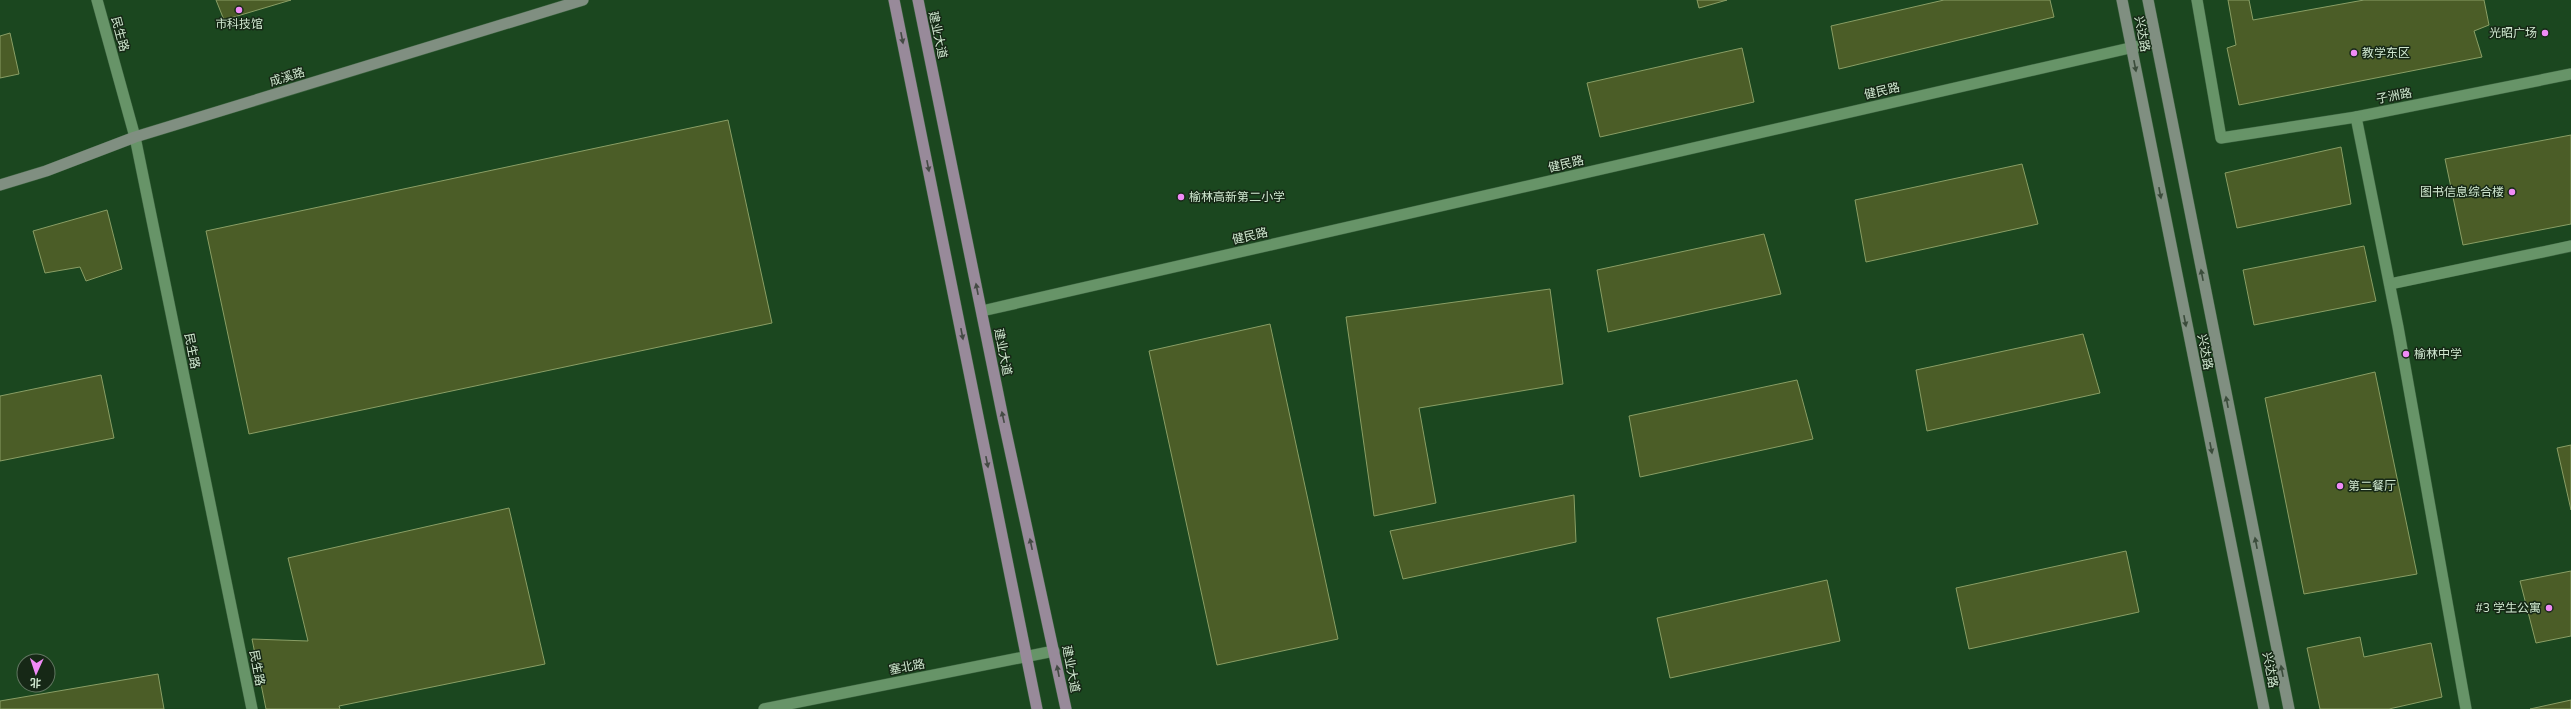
<svg xmlns="http://www.w3.org/2000/svg" width="2571" height="709" viewBox="0 0 2571 709" font-family="'Nunito Sans','Noto Sans SC',sans-serif">
<style>
.building{fill:#4b5d27;stroke:#899e65}
.lines{fill:none;stroke-linecap:round;stroke-linejoin:round}
.service-casing{stroke:#3a613e;stroke-width:12}
.tertiary-casing{stroke:#3a613e;stroke-width:12}
.secondary-casing{stroke:#3a613e;stroke-width:12}
.primary-casing{stroke:#3a613e;stroke-width:12}
.service{stroke:#679468;stroke-width:11}
.tertiary{stroke:#679468;stroke-width:11}
.secondary{stroke:#808f81;stroke-width:11}
.primary{stroke:#988a9a;stroke-width:11}
.oneway{fill:#444a44}
.oneway2{fill:#3b4c3b}
.poi-dot{fill:#f08bf6;stroke:#162816;stroke-width:1.5}
.labels{text-anchor:middle;dominant-baseline:central;stroke-width:3;stroke-linejoin:round;paint-order:stroke}
.poi-label{font-size:12px;fill:#d0e8d0;stroke:#162816;text-anchor:start}
.street-label{font-size:12px;fill:#d0e8d0;stroke:#162816}
</style>
<rect width="100%" height="100%" fill="#1b471f"/>
<g class="building">
<polygon points="216,0 291,0 224,20"/>
<polygon points="1697,0 1727,0 1699,8"/>
<polygon points="1944,0 2050,0 2054,17 1839,69 1831,26"/>
<polygon points="2228,0 2249,0 2253,20 2364,0 2484,0 2489,25 2474,31 2482,57 2239,105 2227,48 2236,45"/>
<polygon points="10,33 19,74 0,78 0,36"/>
<polygon points="1742,48 1754,102 1600,137 1587,83"/>
<polygon points="728,120 772,323 249,434 206,231"/>
<polygon points="2571,135 2571,224 2463,245 2445,159"/>
<polygon points="2341,147 2351,204 2237,228 2225,173"/>
<polygon points="2022,164 2038,224 1866,262 1855,200"/>
<polygon points="107,210 122,269 86,281 80,267 45,273 33,231"/>
<polygon points="1764,234 1781,294 1608,332 1597,270"/>
<polygon points="2364,246 2376,301 2254,325 2243,270"/>
<polygon points="1550,289 1563,384 1419,408 1436,503 1374,516 1346,317"/>
<polygon points="1270,324 1338,639 1217,665 1149,351"/>
<polygon points="2083,334 2100,393 1927,431 1916,370"/>
<polygon points="2375,372 2417,574 2304,594 2265,398"/>
<polygon points="101,375 114,438 0,461 0,396"/>
<polygon points="1797,380 1813,439 1640,477 1629,416"/>
<polygon points="2571,445 2571,510 2557,448"/>
<polygon points="1574,495 1576,542 1403,579 1390,531"/>
<polygon points="509,508 545,664 339,706 340,709 266,709 252,639 308,641 288,558"/>
<polygon points="2126,551 2139,612 1969,649 1956,588"/>
<polygon points="2571,571 2571,636 2536,643 2520,581"/>
<polygon points="1827,580 1840,641 1670,678 1657,618"/>
<polygon points="2360,637 2364,657 2431,643 2442,697 2389,709 2320,709 2307,648"/>
<polygon points="158,674 164,709 0,709 0,701"/>
<polygon points="2571,700 2571,709 2530,709"/>
</g>
<g class="lines">
<g class="service-casing">
<g id="service">
<polyline points="2197,0 2221,138 2356,117 2571,74"/>
<polyline points="2356,117 2398,327 2466,709"/>
<polyline points="2390,284 2571,246"/>
</g>
</g>
<g class="tertiary-casing">
<g id="tertiary">
<polyline points="97,0 135,137 252,709"/>
<polyline points="982,311 2156,42"/>
<polyline points="764,709 1054,651"/>
</g>
</g>
<g class="secondary-casing">
<g id="secondary">
<polyline points="2122,0 2264,709"/>
<polyline points="2148,0 2289,709"/>
<polyline points="0,185 46,171 135,137 583,0"/>
</g>
</g>
<g class="primary-casing">
<g id="primary">
<polyline points="894,0 1037,709"/>
<polyline points="918,0 1003,418 1066,709"/>
</g>
</g>
<use href="#service" class="service"/>
<use href="#tertiary" class="tertiary"/>
<use href="#secondary" class="secondary"/>
<use href="#primary" class="primary"/>
</g>
<defs><path id="oneway-solid" d="M-6-.8H1V-3.2L6.5 0L1 3.2V.8H-6Z"/></defs>
<g class="oneway">
<use href="#oneway-solid" transform="translate(902 38) rotate(79)"/>
<use href="#oneway-solid" transform="translate(928 166) rotate(79)"/>
<use href="#oneway-solid" transform="translate(977 289) rotate(-101)"/>
<use href="#oneway-solid" transform="translate(962 334) rotate(79)"/>
<use href="#oneway-solid" transform="translate(1003 417) rotate(-102)"/>
<use href="#oneway-solid" transform="translate(987 462) rotate(79)"/>
<use href="#oneway-solid" transform="translate(1031 544) rotate(-102)"/>
<use href="#oneway-solid" transform="translate(1058 671) rotate(-101)"/>
</g>
<g class="oneway2">
<use href="#oneway-solid" transform="translate(2135 66) rotate(79)"/>
<use href="#oneway-solid" transform="translate(2160 193) rotate(79)"/>
<use href="#oneway-solid" transform="translate(2202 275) rotate(-101)"/>
<use href="#oneway-solid" transform="translate(2185 321) rotate(79)"/>
<use href="#oneway-solid" transform="translate(2227 402) rotate(-101)"/>
<use href="#oneway-solid" transform="translate(2211 448) rotate(79)"/>
<use href="#oneway-solid" transform="translate(2256 543) rotate(-101)"/>
<use href="#oneway-solid" transform="translate(2282 671) rotate(-101)"/>
</g>
<g class="poi-dot">
<circle cx="239" cy="10" r="4"/>
<circle cx="2545" cy="33" r="4"/>
<circle cx="2354" cy="53" r="4"/>
<circle cx="2512" cy="192" r="4"/>
<circle cx="1181" cy="197" r="4"/>
<circle cx="2406" cy="354" r="4"/>
<circle cx="2340" cy="486" r="4"/>
<circle cx="2549" cy="608" r="4"/>
</g>
<g class="labels">
<g class="poi-label">
<text x="239" y="24" text-anchor="middle">市科技馆</text>
<text x="2537" y="33" text-anchor="end">光昭广场</text>
<text x="2362" y="53">教学东区</text>
<text x="2504" y="192" text-anchor="end">图书信息综合楼</text>
<text x="1189" y="197">榆林高新第二小学</text>
<text x="2414" y="354">榆林中学</text>
<text x="2348" y="486">第二餐厅</text>
<text x="2541" y="608" text-anchor="end">#3 学生公寓</text>
</g>
<g class="street-label">
<text transform="translate(120 34) rotate(75)">民生路</text>
<text transform="translate(2142 34) rotate(79)">兴达路</text>
<text transform="translate(938 35) rotate(78)">建业大道</text>
<text transform="translate(287 77) rotate(-17)">成溪路</text>
<text transform="translate(1882 91) rotate(-13)">健民路</text>
<text transform="translate(2394 96) rotate(-11)">子洲路</text>
<text transform="translate(1566 164) rotate(-13)">健民路</text>
<text transform="translate(1250 236) rotate(-13)">健民路</text>
<text transform="translate(192 351) rotate(79)">民生路</text>
<text transform="translate(1003 352) rotate(79)">建业大道</text>
<text transform="translate(2205 352) rotate(79)">兴达路</text>
<text transform="translate(907 667) rotate(-11)">塞北路</text>
<text transform="translate(257 668) rotate(79)">民生路</text>
<text transform="translate(1071 669) rotate(79)">建业大道</text>
<text transform="translate(2270 670) rotate(79)">兴达路</text>
</g>
</g>
<g transform="translate(36 673) rotate(183)"><circle r="19" fill="#162816" stroke="#607560"/>
<path d="M0-3L7 15L0 10L-7 15Z" fill="#f08bf6"/>
<text y="-6" font-size="11" font-weight="bold" text-anchor="middle" fill="#d0e8d0">北</text>
</g>
</svg>
